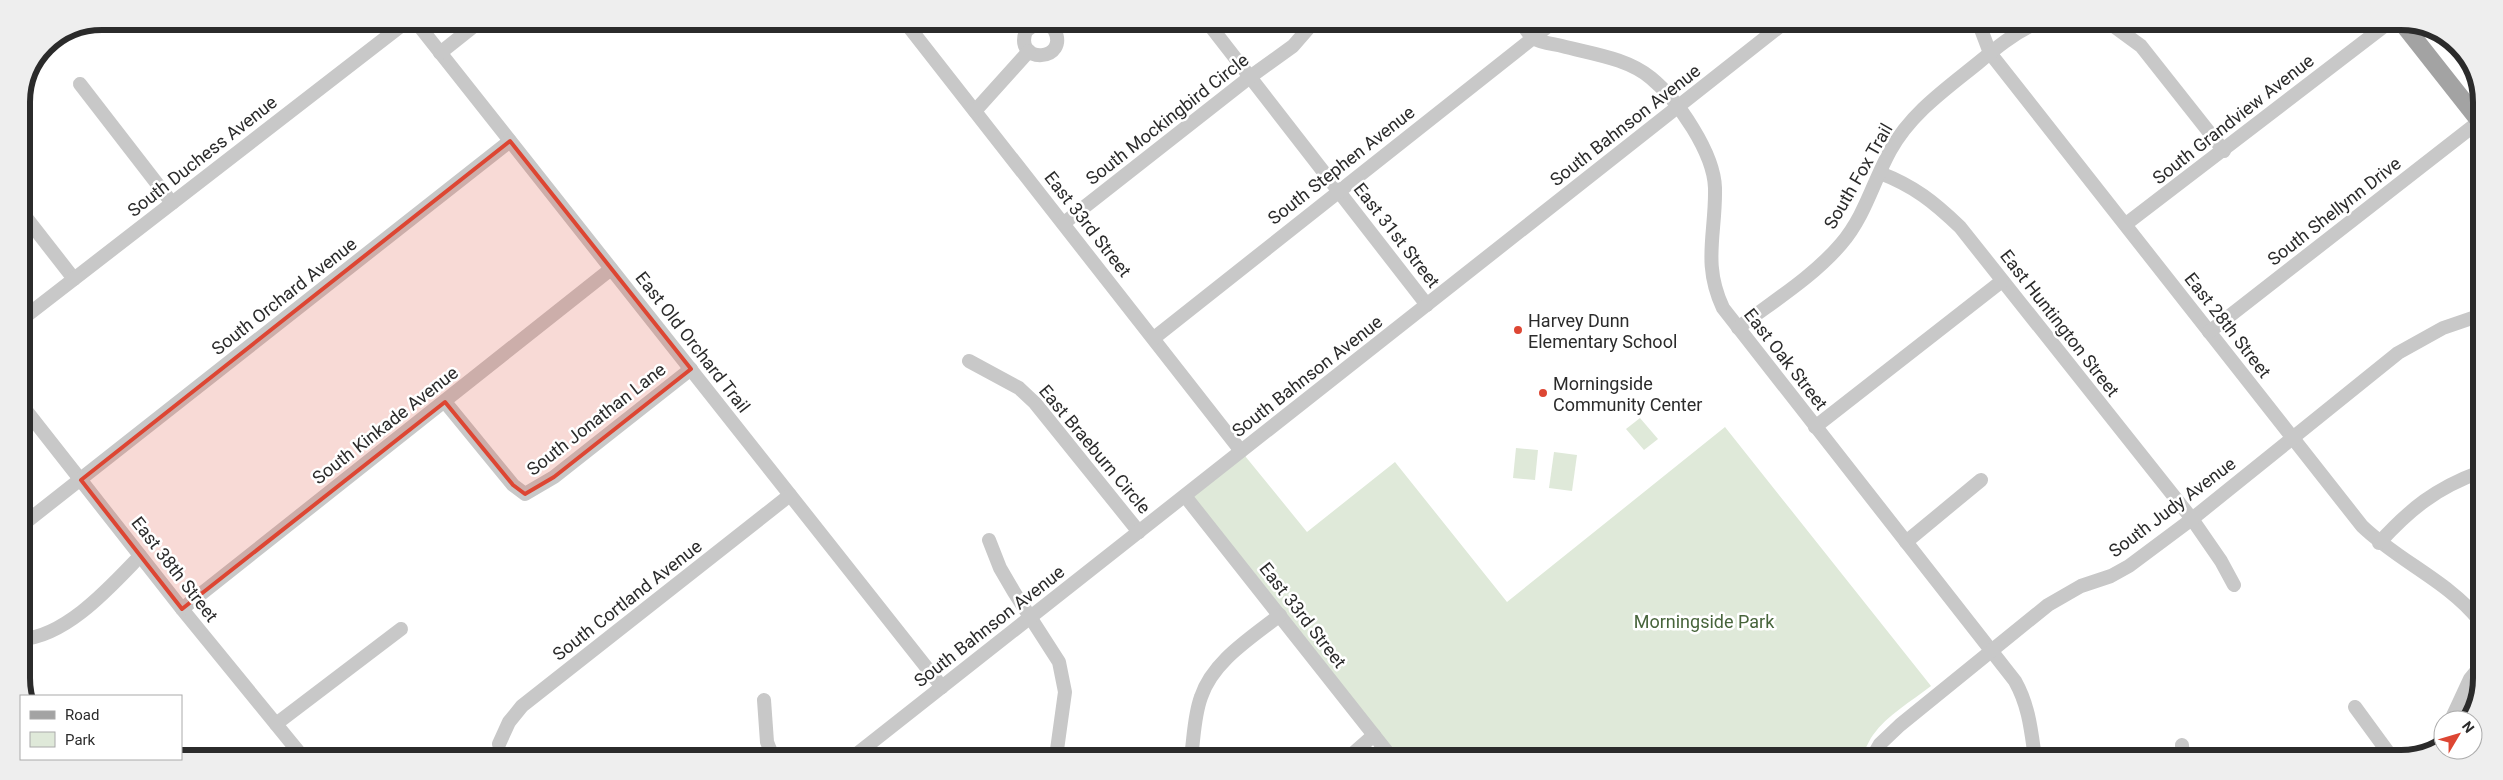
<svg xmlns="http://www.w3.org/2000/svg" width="2503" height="780" viewBox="0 0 2503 780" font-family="Roboto,sans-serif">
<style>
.green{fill:#dfe9d9}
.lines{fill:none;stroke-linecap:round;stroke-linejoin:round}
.minor{stroke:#c8c8c8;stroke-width:14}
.major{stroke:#a3a3a3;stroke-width:18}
.marked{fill:#dd4633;fill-opacity:0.2;stroke:#dd4633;stroke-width:4;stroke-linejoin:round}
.poi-dot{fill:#dd4633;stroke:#fff;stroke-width:2}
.labels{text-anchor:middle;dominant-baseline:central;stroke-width:5;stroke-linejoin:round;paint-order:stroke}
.street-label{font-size:18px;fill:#2b2b2b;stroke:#fff}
.poi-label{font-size:18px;fill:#2b2b2b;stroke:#fff;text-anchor:start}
.park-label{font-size:18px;fill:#47643b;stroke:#fff}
.rim{fill:none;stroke:#2b2b2b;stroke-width:6}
</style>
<rect width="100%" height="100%" fill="#fff"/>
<g class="green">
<polygon points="1640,418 1658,439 1644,450 1626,429"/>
<path d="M1725 427 1931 686C1912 701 1887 715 1873 735 1867 743 1866 752 1857 758H1399L1185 496 1241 451 1307 532 1395 462 1507 602Z"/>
<polygon points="1516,448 1538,450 1535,480 1513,478"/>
<polygon points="1554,452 1577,455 1572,491 1549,488"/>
</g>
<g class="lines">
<g class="minor">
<polyline points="416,22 942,687"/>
<polyline points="905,22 1241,451"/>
<path d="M1038 22 1026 31C1013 65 1071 62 1054 29L1044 22"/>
<polyline points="1208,23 1427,305"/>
<path d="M1521 23C1525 27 1529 35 1533 38 1541 43 1554 44 1562 46 1592 54 1627 58 1651 78 1678 100 1714 153 1715 188 1716 234 1702 263 1723 308L2015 681C2029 706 2031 730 2035 758"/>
<path d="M1979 24 1990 53 2362 526C2398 561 2448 581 2479 620"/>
<polyline points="2111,24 2141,46 2224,151"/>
<polyline points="440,53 479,22"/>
<polyline points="80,84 172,203"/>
<polyline points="975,111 1029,51"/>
<path d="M1880 173C1914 186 1934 202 1960 227L2192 519 2221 561 2234 585"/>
<polyline points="21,211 74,279"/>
<polyline points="1064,223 1250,77 1293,46 1313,23"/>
<polyline points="2126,224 2387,24"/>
<polyline points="21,320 406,22"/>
<path d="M1738 328C1772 302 1813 277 1841 244 1865 216 1873 182 1890 151 1911 113 1946 89 1978 63 1996 48 2013 34 2034 24"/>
<polyline points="2209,332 2481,120"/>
<polyline points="1154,338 1552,23"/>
<polyline points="969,361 1019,388 1035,403 1139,532"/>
<polyline points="445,402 513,485 525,494 554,477 691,369"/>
<polyline points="21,404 182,609 302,756"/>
<polyline points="1815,427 2002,281"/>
<polyline points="1185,496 1392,758"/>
<polyline points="21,526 510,141"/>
<polyline points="989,540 1000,568 1014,592 1059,662 1065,692 1056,757"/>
<polyline points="1906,542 1981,480"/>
<path d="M2379 543C2410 509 2436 488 2480 472"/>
<polyline points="182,609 611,269"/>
<path d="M21 639C66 637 111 586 140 556"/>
<polyline points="764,700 767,742 773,757"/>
<polyline points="2355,707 2393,759"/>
<polyline points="2451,720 2470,679 2479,668"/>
<polyline points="276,724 401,629"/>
<polyline points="499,744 509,722 522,706 790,495"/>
<polyline points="2182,745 2183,758"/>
<polyline points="2437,746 2443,735"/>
<polyline points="853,757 1784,23"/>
<path d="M1191 757C1194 737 1194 716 1201 697 1213 661 1251 638 1280 615"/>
<polyline points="1349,757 1374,735"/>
<polyline points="1872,758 1880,744 1900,725 2048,605 2081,586 2111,576 2129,566 2192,519 2398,353 2443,328 2481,315"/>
</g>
<polyline class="major" points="2403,24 2481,123"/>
</g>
<path class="marked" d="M510 141 691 369 554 477 525 494 513 485 445 402 182 609 81 480Z"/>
<g class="poi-dot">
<circle cx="1518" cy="330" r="5"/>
<circle cx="1543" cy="393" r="5"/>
</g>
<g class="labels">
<g class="street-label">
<text transform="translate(1167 119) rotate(-38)">South Mockingbird Circle</text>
<text transform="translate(2233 119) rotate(-38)">South Grandview Avenue</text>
<text transform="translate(1625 125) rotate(-38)">South Bahnson Avenue</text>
<text transform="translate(202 156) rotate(-38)">South Duchess Avenue</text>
<text transform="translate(1341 165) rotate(-38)">South Stephen Avenue</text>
<text transform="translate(1858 176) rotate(-60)">South Fox Trail</text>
<text transform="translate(2334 211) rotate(-38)">South Shellynn Drive</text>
<text transform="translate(1088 224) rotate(52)">East 33rd Street</text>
<text transform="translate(1397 235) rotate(52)">East 31st Street</text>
<text transform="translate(284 296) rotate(-38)">South Orchard Avenue</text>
<text transform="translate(2060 323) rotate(52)">East Huntington Street</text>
<text transform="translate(2228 325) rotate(52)">East 28th Street</text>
<text transform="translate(693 342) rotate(52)">East Old Orchard Trail</text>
<text transform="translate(1786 359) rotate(52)">East Oak Street</text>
<text transform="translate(1307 376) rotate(-38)">South Bahnson Avenue</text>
<text transform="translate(596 419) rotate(-38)">South Jonathan Lane</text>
<text transform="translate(385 425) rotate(-38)">South Kinkade Avenue</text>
<text transform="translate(1095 449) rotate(50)">East Braeburn Circle</text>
<text transform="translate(2172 507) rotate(-37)">South Judy Avenue</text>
<text transform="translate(175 569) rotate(52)">East 38th Street</text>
<text transform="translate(627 600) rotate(-38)">South Cortland Avenue</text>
<text transform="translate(1303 615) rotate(52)">East 33rd Street</text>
<text transform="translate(989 626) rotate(-38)">South Bahnson Avenue</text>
</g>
<g class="poi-label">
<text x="1528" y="320">Harvey Dunn<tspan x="1528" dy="21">Elementary School</tspan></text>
<text x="1553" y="383">Morningside<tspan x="1553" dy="21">Community Center</tspan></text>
</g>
<g class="park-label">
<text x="1704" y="621">Morningside Park</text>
</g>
</g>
<path d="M0 0H2503V780H0ZM102 30H2401A72 72 0 0 1 2473 102V678A72 72 0 0 1 2401 750H102A72 72 0 0 1 30 678V102A72 72 0 0 1 102 30Z" fill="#eee" fill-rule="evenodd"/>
<path class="rim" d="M102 30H2401A72 72 0 0 1 2473 102V678A72 72 0 0 1 2401 750H102A72 72 0 0 1 30 678V102A72 72 0 0 1 102 30Z"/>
<rect x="20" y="695" width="162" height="65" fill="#ffffff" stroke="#aaaaaa"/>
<rect x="30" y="711" width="25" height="8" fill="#a3a3a3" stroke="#aaaaaa"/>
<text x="65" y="720" font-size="15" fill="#2b2b2b">Road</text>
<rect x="30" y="732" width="25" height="15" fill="#dfe9d9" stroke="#aaaaaa"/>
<text x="65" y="745" font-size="15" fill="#2b2b2b">Park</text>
<g transform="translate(2458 735) rotate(52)"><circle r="24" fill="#ffffff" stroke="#aaaaaa"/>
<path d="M0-4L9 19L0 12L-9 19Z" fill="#dd4633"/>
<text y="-8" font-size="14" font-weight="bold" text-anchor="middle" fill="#2b2b2b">N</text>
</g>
</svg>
